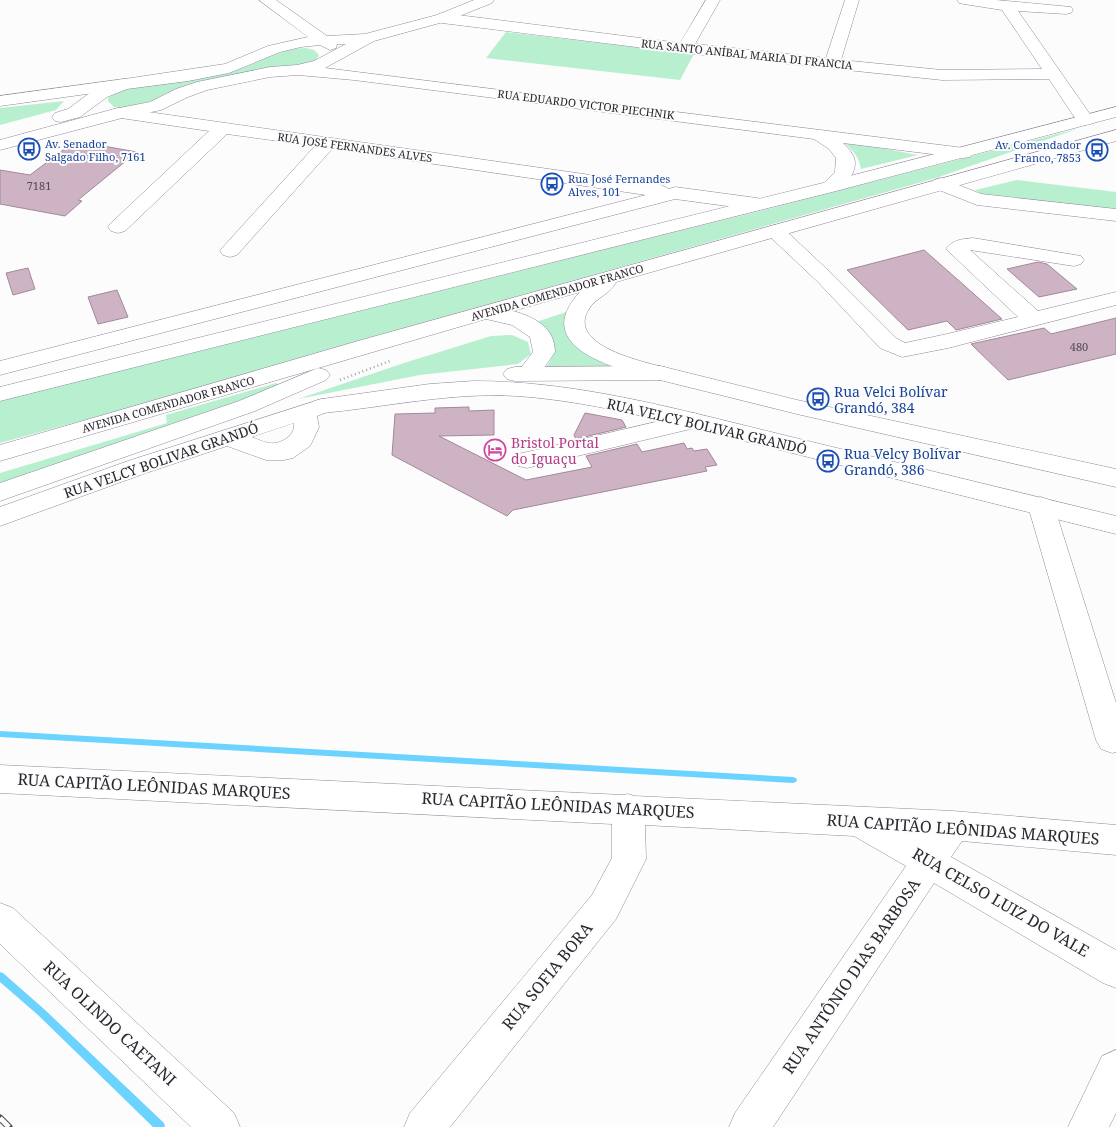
<svg xmlns="http://www.w3.org/2000/svg" width="1116" height="1127" viewBox="0 0 1116 1127" font-family="'Noto Serif',serif">
<style>
.green{fill:#b8f0cf}
.lines{fill:none;stroke-linecap:round;stroke-linejoin:round}
.stream{fill:#6bd3fe;fill-rule:evenodd}
.building{fill:#cdb3c3;stroke:#a28998}
.minor-casing{stroke:#93859c;stroke-width:1}
.major-casing{stroke:#93859c;stroke-width:1}
.highway-casing{stroke:#93859c;stroke-width:1}
.path{stroke:#a5a2a6;stroke-width:2.5;stroke-dasharray:1 3;stroke-linecap:butt}
.minor{fill:#fff;fill-rule:evenodd}
.major{fill:#fff;fill-rule:evenodd}
.highway{fill:#fff;fill-rule:evenodd}
.rail-casing{stroke:#514c53;stroke-width:7}
.rail{stroke:#fcfcfc;stroke-width:5;stroke-dasharray:14;stroke-linecap:butt}
.labels{text-anchor:middle;dominant-baseline:central;stroke-width:4;stroke-linejoin:round;paint-order:stroke}
.far-street-label{font-size:11px;fill:#2c262f;stroke:#fcfcfc}
.far-transit-label{font-size:11px;fill:#164399;stroke:#fcfcfc;text-anchor:start}
.number-label{font-size:11px;fill:#544954}
.transit-label{font-size:14px;fill:#164399;stroke:#fcfcfc;text-anchor:start}
.street-label{font-size:14px;fill:#2c262f;stroke:#fcfcfc}
.hotel-label{font-size:14px;fill:#b23c85;stroke:#fcfcfc;text-anchor:start}
.near-street-label{font-size:16px;fill:#2c262f;stroke:#fcfcfc}
</style>
<rect width="100%" height="100%" fill="#fcfcfc"/>
<g class="green">
<polygon points="506,32 694,54 680,80 486,58"/>
<path d="M306 48 314 50 319 55 316 60 310 64 122 108 114 107 108 101V98L119 90C153 83 188 83 222 74 251 68 277 48 306 48Z"/>
<polygon points="64,101 56,110 0,125 0,108"/>
<polygon points="1080,128 936,178 376,336 165,398 0,443 0,400 142,363 760,211"/>
<path d="M839 140 918 155 861 169C859 155 850 147 839 140Z"/>
<polygon points="1017,180 1116,192 1116,212 983,195 975,190"/>
<path d="M569 311 611 365 617 369 544 370C561 347 558 339 536 322Z"/>
<polygon points="512,335 528,342 531,354 518,364 420,375 298,399 404,363 491,336"/>
<polygon points="276,383 281,386 244,401 0,485 0,473 167,423 166,415"/>
</g>
<g class="lines">
<g class="stream">
<polygon points="0,731 793,777 796,778 797,780 796,782 793,783 0,737"/>
<polygon points="0,972 3,973 44,1009 164,1123 165,1127 153,1127 38,1015 0,982"/>
</g>
</g>
<g class="building">
<polygon points="75,141 137,152 78,200 82,201 65,216 0,204 0,170 30,175"/>
<polygon points="924,250 957,279 1002,319 956,330 947,321 908,330 847,270"/>
<polygon points="1038,262 1047,264 1077,289 1039,297 1007,269"/>
<polygon points="28,268 35,289 13,295 6,273"/>
<polygon points="117,290 128,317 98,324 88,297"/>
<polygon points="1116,318 1116,354 1008,380 971,344 1044,328 1051,334"/>
<polygon points="469,407 469,411 494,410 494,435 439,436 526,480 592,467 586,456 637,444 642,452 684,443 687,449 692,448 694,451 707,449 717,465 705,467 707,471 513,510 507,516 392,455 395,414 435,413 435,408"/>
<polygon points="585,413 622,420 626,427 576,439 574,435"/>
</g>
<g class="lines">
<g class="minor-casing">
<g id="minor">
<polygon points="706,0 720,0 695,44 826,58 845,0 859,0 841,60 942,70 1042,69 1002,10 964,4 959,3 957,0 996,0 1071,7 1073,10 1071,13 1066,14 1018,11 1094,120 1091,124 1085,125 1079,124 1049,79 942,80 685,53 442,23 437,21 434,18 437,15 442,13 680,43"/>
<polygon points="124,79 130,80 132,84 130,88 0,106 0,96"/>
<polygon points="120,108 661,185 669,189 675,187 757,198 764,200 767,204 764,208 757,210 675,199 0,375 0,361 646,195 332,149 237,255 230,257 223,255 220,251 223,247 315,146 227,134 125,231 118,233 111,231 108,227 111,223 209,131 114,117 111,113 114,109"/>
<polygon points="941,178 981,194 1116,209 1116,221 977,205 934,188 932,184 934,180"/>
<path d="M775 225 782 227 832 274 896 338 905 343 947 334 1018 317 946 249C952 240 962 239 973 238L1081 256 1084 260 1081 264 1074 266 970 250 1038 311 1116 292V305L948 348 902 357 880 348 818 282 768 235 765 231 768 227Z"/>
<path d="M322 399 330 401 334 406 330 411 317 416 319 427 313 440 310 446 293 458 284 460H266L227 446 146 473 0 526V507L128 461ZM294 423C295 429 292 434 287 438 274 447 266 443 252 437Z"/>
<polygon points="694,413 703,416 706,421 703,426 527,468 518,466 514,460 518,454 527,452"/>
<polygon points="1041,497 1050,500 1054,506 1116,703 1116,752 1112,753 1101,749 1096,740 1028,506 1032,500"/>
<polygon points="0,765 623,795 628,794 634,796 953,811 1116,825 1116,855 962,841 951,857 1116,950 1116,988 1103,983 934,883 773,1127 729,1127 735,1113 906,866 854,836 645,825 646,859 616,919 450,1127 404,1127 410,1113 592,895 612,858 612,824 0,793"/>
<polygon points="0,903 13,908 234,1113 240,1127 191,1127 0,944"/>
<polygon points="1116,1050 1116,1113 1109,1127 1068,1127 1102,1056"/>
</g>
</g>
<g class="major-casing">
<g id="major">
<path d="M259 0H276L327 36 365 34 437 15 474 0H494L492 3 447 21 374 41 325 68 964 148 970 149 973 153 970 157 964 158 843 143C848 148 855 155 855 163 855 179 837 195 822 191L820 187 835 172 836 158 829 149 814 139 354 80 298 75 270 77 207 90 188 97 161 110 122 118 0 150V140L114 109 150 102 176 89 197 82 270 67 297 65 314 61 346 44H337L336 48 330 50 320 45 301 47 280 52 229 73 188 81 127 89 107 97 80 117 61 122 55 121 52 117 55 113 68 109 95 89 118 80 225 64 268 46 308 37Z"/>
<polygon points="660,366 797,400 1116,469 1116,487 797,414 660,380 515,381 507,379 503,374 507,369 515,367"/>
<path d="M474 381C575 381 673 408 771 432 886 460 1001 488 1116 516V534C1000 505 884 476 768 447 685 427 602 402 517 396 451 392 387 407 322 413L314 411 310 406 314 401 322 399 430 384Z"/>
</g>
</g>
<g class="highway-casing">
<g id="highway">
<polygon points="1116,107 1116,117 836,191 0,401 0,387 823,183"/>
<path d="M1116 130V141L616 282C612 293 595 298 589 309 565 346 647 363 668 368L672 373 668 378 660 380C621 370 527 349 580 292L513 311C535 317 555 328 555 352L537 378 529 380 521 378 517 373 533 352 530 337 512 325 486 319 0 461V445L358 341Z"/>
<polygon points="318,368 326,370 330,375 326,380 255,411 0,501 0,483 239,401"/>
</g>
</g>
<polyline class="path" points="340,380 390,361"/>
<use href="#minor" class="minor"/>
<use href="#major" class="major"/>
<use href="#highway" class="highway"/>
<g class="rail-casing">
<polyline id="rail" points="0,1118 9,1127"/>
</g>
<use href="#rail" class="rail"/>
</g>
<defs>
<g id="bus-ring" transform="scale(1.125)"><circle r="9.5" fill="#fcfcfc" stroke="#1a4fb4" stroke-width="1.5"/><path d="M-5-6H5V4H4V6H2V4H-2V6H-4V4H-5ZM-3.5-4V0h7V-4ZM-3.5 1.2v1.5H-2V1.2ZM2 1.2v1.5H3.5V1.2Z" fill="#1a4fb4"/></g>
<g id="hotel-ring" transform="scale(1.125)"><circle r="9.5" fill="#fcfcfc" stroke="#d1479c" stroke-width="1.5"/><path d="M-6-4.5h1.5V1H6V5H4.5V3h-9V5H-6ZM-4 0a1.8 1.8 0 1 1 3.6 0ZM.5 0V-2.5h3Q6-2.5 6 0Z" fill="#d1479c"/></g>
</defs>
<g fill-rule="evenodd">
<use href="#bus-ring" x="29" y="149"/>
<use href="#bus-ring" x="1097" y="150"/>
<use href="#bus-ring" x="552" y="184"/>
<use href="#bus-ring" x="818" y="399"/>
<use href="#hotel-ring" x="495" y="450"/>
<use href="#bus-ring" x="828" y="461"/>
</g>
<g class="labels">
<g class="far-street-label">
<text transform="translate(747 54) rotate(6)">RUA SANTO ANÍBAL MARIA DI FRANCIA</text>
<text transform="translate(586 104) rotate(7)">RUA EDUARDO VICTOR PIECHNIK</text>
<text transform="translate(355 147) rotate(8)">RUA JOSÉ FERNANDES ALVES</text>
<text transform="translate(557 292) rotate(-16)">AVENIDA COMENDADOR FRANCO</text>
<text transform="translate(168 404) rotate(-16)">AVENIDA COMENDADOR FRANCO</text>
</g>
<g class="far-transit-label">
<text x="45" y="143">Av. Senador<tspan x="45" dy="13">Salgado Filho, 7161</tspan></text>
<text x="1081" y="144" text-anchor="end">Av. Comendador<tspan x="1081" dy="13">Franco, 7853</tspan></text>
<text x="568" y="178">Rua José Fernandes<tspan x="568" dy="13">Alves, 101</tspan></text>
</g>
<g class="number-label">
<text x="39" y="185">7181</text>
<text x="1079" y="346">480</text>
</g>
<g class="transit-label">
<text x="834" y="391">Rua Velci Bolívar<tspan x="834" dy="16">Grandó, 384</tspan></text>
<text x="844" y="453">Rua Velcy Bolívar<tspan x="844" dy="16">Grandó, 386</tspan></text>
</g>
<g class="street-label">
<text transform="translate(707 426) rotate(13)">RUA VELCY BOLIVAR GRANDÓ</text>
<text transform="translate(161 460) rotate(-19)">RUA VELCY BOLIVAR GRANDÓ</text>
</g>
<g class="hotel-label">
<text x="511" y="442">Bristol Portal<tspan x="511" dy="16">do Iguaçu</tspan></text>
</g>
<g class="near-street-label">
<text transform="translate(154 786) rotate(3)">RUA CAPITÃO LEÔNIDAS MARQUES</text>
<text transform="translate(558 805) rotate(3)">RUA CAPITÃO LEÔNIDAS MARQUES</text>
<text transform="translate(963 829) rotate(4)">RUA CAPITÃO LEÔNIDAS MARQUES</text>
<text transform="translate(1001 902) rotate(30)">RUA CELSO LUIZ DO VALE</text>
<text transform="translate(547 976) rotate(-51)">RUA SOFIA BORA</text>
<text transform="translate(851 976) rotate(-56)">RUA ANTÔNIO DIAS BARBOSA</text>
<text transform="translate(110 1023) rotate(43)">RUA OLINDO CAETANI</text>
</g>
</g>
</svg>
